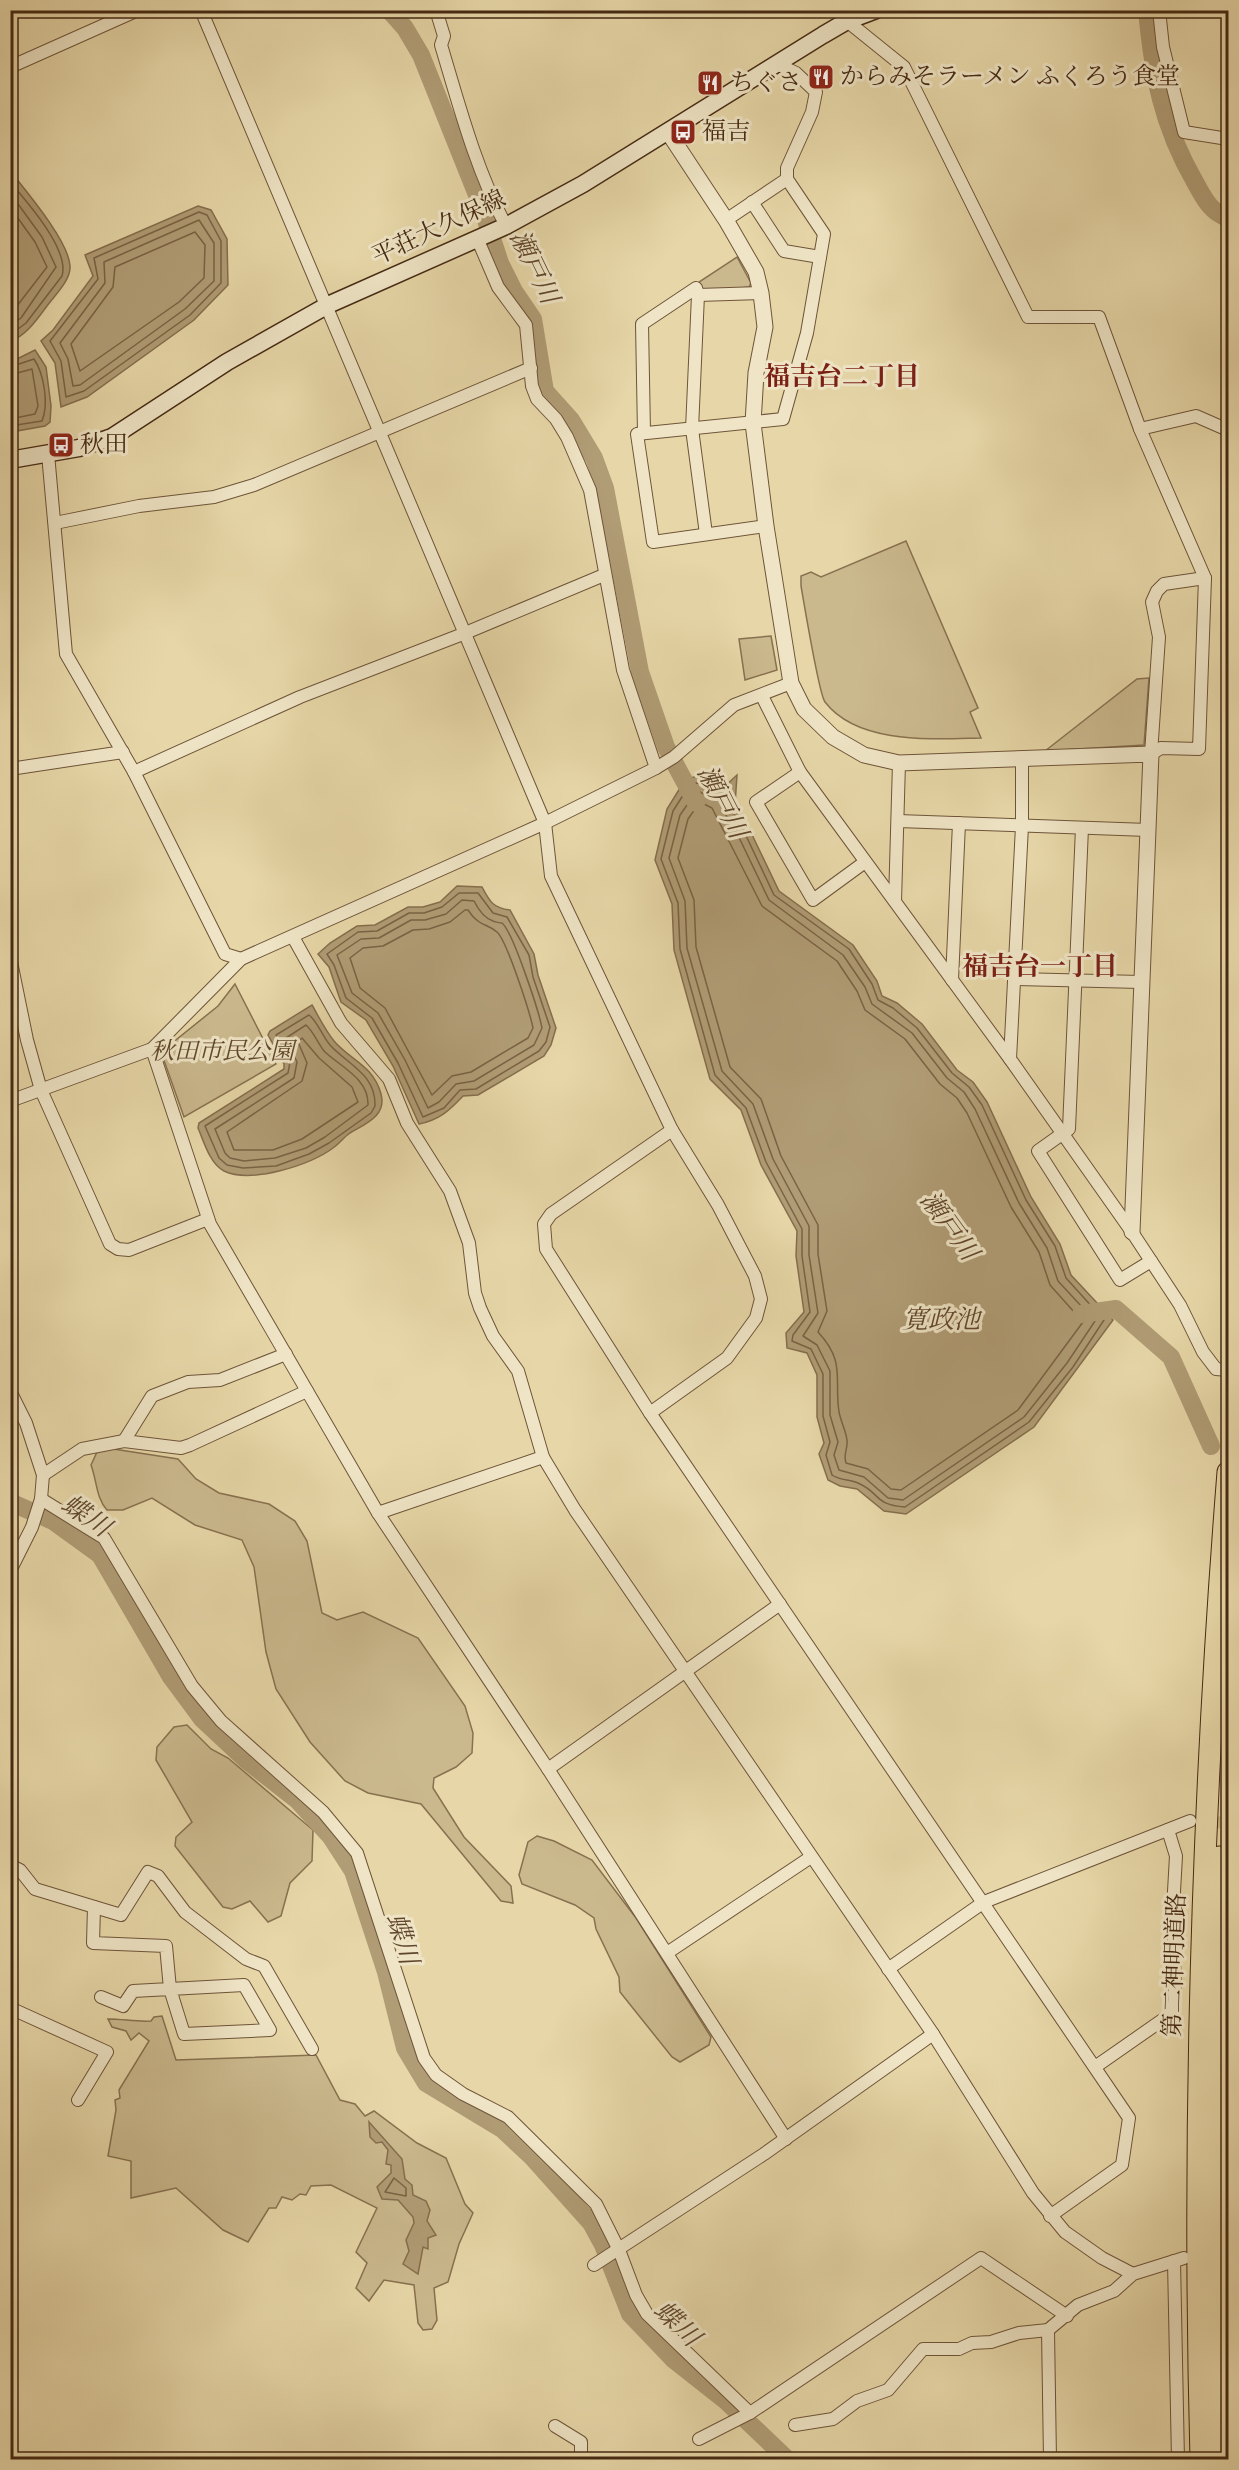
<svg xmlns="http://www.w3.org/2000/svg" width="1239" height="2470" viewBox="0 0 1239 2470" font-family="'Libre Bodoni','Noto Serif JP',serif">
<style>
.green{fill:#cbb98e;stroke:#887150;stroke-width:1.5}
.water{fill:#b09c75;stroke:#856e4d;stroke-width:1.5}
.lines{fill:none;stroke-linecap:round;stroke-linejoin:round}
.shore{stroke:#7a6244;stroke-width:1.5}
.river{stroke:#b09c75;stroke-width:18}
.minor-tunnel{stroke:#c7b48a;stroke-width:12;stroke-dasharray:12 6;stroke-linecap:butt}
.minor-casing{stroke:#6e5438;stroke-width:14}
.tertiary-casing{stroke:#6e5438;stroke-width:17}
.secondary-casing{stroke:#452912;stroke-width:19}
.motorway-casing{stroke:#452912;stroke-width:23}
.minor{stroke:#efe5c6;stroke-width:12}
.tertiary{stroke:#efe5c6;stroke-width:15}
.secondary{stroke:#efe5c6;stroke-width:16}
.motorway{stroke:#e7d7a8;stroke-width:21}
.labels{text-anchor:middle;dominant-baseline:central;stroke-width:6;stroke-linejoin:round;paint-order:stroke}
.poi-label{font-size:24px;fill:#452912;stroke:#efe5c6;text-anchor:start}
.street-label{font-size:24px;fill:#452912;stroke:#efe5c6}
.park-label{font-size:24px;font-style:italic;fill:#60462b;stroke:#efe5c6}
.water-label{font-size:26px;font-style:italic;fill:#60462b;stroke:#efe5c6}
.neighbourhood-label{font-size:26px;font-weight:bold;fill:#7a1f14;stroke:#efe5c6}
</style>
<rect width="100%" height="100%" fill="#e7d7a8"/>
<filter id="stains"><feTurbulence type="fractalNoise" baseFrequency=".00333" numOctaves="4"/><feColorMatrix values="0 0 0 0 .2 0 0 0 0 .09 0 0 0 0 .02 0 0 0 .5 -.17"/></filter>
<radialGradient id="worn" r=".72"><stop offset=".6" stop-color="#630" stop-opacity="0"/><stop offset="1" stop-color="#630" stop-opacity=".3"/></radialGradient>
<g class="green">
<polygon points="737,257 751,283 749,287 703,292 699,282"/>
<path d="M906 541 978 708 970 712 981 738C934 739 858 745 825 702 819 694 804 603 801 586V576L811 572 821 577Z"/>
<polygon points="771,636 777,670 745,680 739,639"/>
<polygon points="1149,678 1144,745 1045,751 1137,679"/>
<polygon points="235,984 276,1064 184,1117 161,1052 218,1006"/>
<path d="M107 1448 178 1459 196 1479 219 1493 269 1504 295 1521 307 1541 322 1613 337 1620 363 1612 418 1638 465 1706 473 1733 472 1753 456 1767 434 1778 433 1788 464 1837 511 1886 513 1903 501 1901 421 1804 368 1793 345 1781 310 1742 276 1689 266 1652 254 1567 242 1540 195 1525 152 1498 123 1510H107C96 1498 97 1481 91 1465L97 1452Z"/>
<polygon points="187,1725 211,1749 228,1758 313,1830 312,1861 290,1883 281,1916 268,1922 250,1901 232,1909 223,1907 175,1846 176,1837 192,1822 156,1760 157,1747 174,1727"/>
<polygon points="537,1836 554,1841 592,1860 636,1918 711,2037 709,2045 680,2062 672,2057 620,1992 619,1977 596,1929 594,1918 575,1905 522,1884 519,1875 528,1842"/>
<path d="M162 2016 176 2060 316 2055 340 2100 355 2104 365 2116 374 2111 417 2143 446 2158 465 2204 473 2213 459 2244 448 2282 434 2288 437 2320 432 2329 423 2330 418 2323 414 2285 384 2280 369 2301 356 2288 367 2263 356 2252 377 2208 331 2185 311 2186 306 2195 300 2194 292 2200 282 2197 276 2208H269L248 2242 223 2230 176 2188 131 2198V2161L108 2156 116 2110 115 2100 120 2098 119 2090 149 2041 139 2033 131 2040 126 2031 112 2027 108 2019C123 2019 136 2022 151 2021L154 2017Z"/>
</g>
<g class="water">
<path d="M11 172C27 192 69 242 70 266 71 280 55 295 47 306 37 319 27 335 11 341Z"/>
<polygon points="198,206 211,210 227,239 228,285 194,320 87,397 61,407 55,363 41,341 53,330 93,276 85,255"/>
<polygon points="35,350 46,367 51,406 50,422 45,426 11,432 11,362"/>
<polygon points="737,775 735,805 745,820 779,891 853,945 877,981 882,996 897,1003 922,1024 957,1070 973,1082 987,1102 1031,1197 1060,1244 1071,1275 1113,1320 1034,1427 906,1514 884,1511 857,1489 840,1486 828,1480 819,1454 824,1443 817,1417 817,1375 807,1353 787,1348 786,1333 804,1312 796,1256 797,1231 761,1165 741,1110 710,1079 674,950 672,904 655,860 667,809 685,780 697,776 724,787"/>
<path d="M457 886 482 887C490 902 493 908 510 910L534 954 538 975 556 1028 551 1045 544 1056 478 1095 463 1096C449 1111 439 1120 419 1124L393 1066 366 1020 341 1002 329 967 318 954 330 943 357 926 375 925 408 907H423L440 902Z"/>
<path d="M312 1005C319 1017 325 1030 334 1041 350 1060 373 1065 381 1094 387 1116 365 1124 350 1133 344 1137 339 1144 333 1148 310 1165 251 1184 224 1171 210 1164 204 1142 198 1128L199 1123 284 1069V1064L268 1035 270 1031Z"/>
<polygon points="369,2122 402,2159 405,2179 412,2185 413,2195 426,2201 430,2210 427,2221 436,2235 428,2238 428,2249 423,2247 418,2274 403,2264 409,2251 406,2240 414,2223 413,2217 398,2200 382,2199 377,2187 391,2173 391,2165 386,2164 388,2150 382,2142 376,2143 370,2137"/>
</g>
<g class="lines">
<g class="shore">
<path d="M10 182C27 202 70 250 62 276L26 323 10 335"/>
<polyline points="10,193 42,237 56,267 21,318 10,326"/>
<polyline points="10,207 35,242 47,267 10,315"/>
<polygon points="199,212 207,215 221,241 221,283 190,315 84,391 66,397 61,361 50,341 98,279 94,258"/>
<polygon points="199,220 214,243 214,281 185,309 80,385 73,386 68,359 60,343 105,283 104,262"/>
<polygon points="195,232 205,245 204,278 179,302 80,371 71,344 113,287 115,267"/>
<path d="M10 367 34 359C44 374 49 404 42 421L10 426"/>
<polyline points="10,375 32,369 38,406 35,414 10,419"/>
<path d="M697 783 730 794V808L740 823 774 895 849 949 872 984 878 1000 893 1008 917 1028 952 1073 969 1087 982 1105 1026 1200 1055 1246 1066 1278 1104 1320 1073 1367 1029 1422 905 1507C874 1505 880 1493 860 1484 850 1479 841 1481 832 1475L826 1455 830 1442 823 1416V1374L811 1349 792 1341 793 1335 810 1312 802 1256V1229L766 1162 746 1108 715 1075 680 949 678 903 661 859 673 811 689 786Z"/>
<polygon points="697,791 721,801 723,811 734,827 769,900 843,955 865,987 872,1004 912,1033 947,1078 964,1092 975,1109 1019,1203 1047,1248 1058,1281 1095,1321 1067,1363 1024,1417 903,1500 888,1498 864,1477 839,1470 834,1455 838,1442 830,1415 830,1371 817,1345 803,1336 818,1313 809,1255 809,1226 773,1159 753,1104 722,1071 687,948 685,901 669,858 680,815"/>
<path d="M700 802 712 808 762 906 837 961 857 991 865 1010 905 1039 940 1084 957 1098 967 1113 1011 1207 1039 1252 1050 1285 1083 1322 1018 1410 901 1490 891 1489 868 1469 846 1463C843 1454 848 1449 847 1440 846 1431 841 1422 839 1412 834 1378 846 1362 818 1332L827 1311 818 1254V1225L781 1156 761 1099 730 1067 696 947 694 900 678 858 688 819Z"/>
<polygon points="459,893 478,893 493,913 507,917 529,955 533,977 550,1027 546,1042 539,1051 476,1089 460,1090 444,1108 423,1117 398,1063 372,1018 346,998 334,965 327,954 358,932 377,931 409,913 424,913 442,907"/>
<path d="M462 900 474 901C478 909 484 918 493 921 494 922 501 923 502 923 513 932 539 1012 542 1028L534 1045 474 1081 456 1084 439 1102 428 1108 405 1060 378 1013 352 993 337 955 361 939 379 938 411 920H425L446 914Z"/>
<path d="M465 910H468C479 927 487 923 497 932 507 941 530 1013 533 1028L528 1038 471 1072 452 1076 432 1095 385 1008 360 988 350 958 363 948 383 946 413 930 429 929 450 922Z"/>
<path d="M309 1015C318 1022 322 1036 330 1045 348 1065 376 1074 375 1106L371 1113 329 1143 309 1154 276 1166 243 1168 227 1165 219 1158 205 1126 288 1073 290 1062 276 1035Z"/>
<path d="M306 1025C314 1032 318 1044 325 1052 341 1067 369 1079 368 1105L325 1137 306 1148 275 1158 244 1161 230 1158 225 1153 215 1129 294 1078 297 1062 286 1038Z"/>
<polygon points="302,1038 319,1058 352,1087 358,1102 302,1139 273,1150 234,1150 227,1132 302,1081 307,1063 298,1042"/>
<polygon points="394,2178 406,2188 406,2196 385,2192"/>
</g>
<g class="river">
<polyline points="389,10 405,28 421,55 481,205 500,263 514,291 533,319 545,391 571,420 594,458 605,488 640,672 666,747 696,803"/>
<path d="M1147 10C1153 75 1162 125 1195 182 1203 197 1211 213 1228 218"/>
<polyline points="1081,1314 1116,1309 1171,1357 1211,1446"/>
<polyline points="10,1502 53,1521 100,1555 171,1677 202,1719 246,1760 297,1800 331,1837 353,1871 386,1972 405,2048 426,2083 502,2129 532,2157 591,2223 603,2245 630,2314 674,2360 726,2401 788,2460"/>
</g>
<polyline class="minor-tunnel" points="1190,1821 1228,1823"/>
<g class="minor-casing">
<g id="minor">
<polyline points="201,10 545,823 551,876 672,1130 718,1205 755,1276 761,1299 756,1318 727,1358 650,1413"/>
<path d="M436 10 444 36 441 45C459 105 476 170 506 226"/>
<polyline points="1159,10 1163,47 1184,132 1228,139"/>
<polyline points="847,21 904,67 1028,317 1099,317 1140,429 1205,578 1199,749 1161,748 1151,754"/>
<polyline points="10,67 138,10"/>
<polyline points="752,202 784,251 820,257"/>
<polyline points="726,220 787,179"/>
<polyline points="477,238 498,287 526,325 532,386 537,399 556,419 567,437 590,490 623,670 656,768"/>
<polyline points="698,295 692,429 706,534"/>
<polyline points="1140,429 1196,416 1228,430"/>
<polyline points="644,433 642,324 696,288 698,295 761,293"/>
<polyline points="48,454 66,654 134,772 225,954 241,959"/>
<polyline points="55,523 139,506 214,497 254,485 531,368"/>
<polyline points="766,526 653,542 637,434 783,419 807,333 824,234 787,179 787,168 812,112 816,92 796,73 777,64"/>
<polyline points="762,696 800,772 1010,1059 1132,1232 1180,1305 1203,1352 1216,1369 1228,1370"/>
<polyline points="1151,754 1159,637 1152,602 1157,591 1164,584 1205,578"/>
<polyline points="10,769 123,752"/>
<polyline points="134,772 300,697 463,634 604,575"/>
<polyline points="800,772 756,802 813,900 865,862"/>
<polyline points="898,821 1148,830"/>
<polyline points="1082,828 1069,1129 1038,1151 1120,1280 1151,1261"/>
<polyline points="895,901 899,763"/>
<polyline points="293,937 341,1023 389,1079 407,1123 450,1191 469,1243 475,1293 480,1308 493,1336 518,1371 543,1457 575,1510 933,2034 1033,2193 1065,2232 1102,2258 1133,2274"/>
<polyline points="10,957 27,1040 41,1090 110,1244 118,1249 129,1250 208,1219"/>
<polyline points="1014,979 1141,982"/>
<polyline points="952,980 959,823"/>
<polyline points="152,1049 210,1224 378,1513 548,1769 786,2139"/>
<polyline points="1010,1059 1022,826 1022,760"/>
<polyline points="10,1101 152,1049 241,959 545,823 656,768 674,757 734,705 791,683"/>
<polyline points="672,1130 551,1214 544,1224 546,1249 650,1413 1129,2118 1122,2165 1050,2216"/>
<polyline points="10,1391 26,1423 43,1475 41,1499 32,1527 10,1571"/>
<polyline points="124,1441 152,1396 188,1382 220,1380 286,1354"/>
<polyline points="43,1475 82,1449 124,1441 181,1448 190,1445 307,1391"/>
<polyline points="41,1499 104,1538 192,1686 221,1721 323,1812 357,1853 424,2058 436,2075 463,2094 508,2117 596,2204 619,2250 636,2295 647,2314 750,2413"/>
<polyline points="378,1513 543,1457"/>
<polyline points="548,1769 780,1604"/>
<polyline points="10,1865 20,1870 35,1889 121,1915 148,1872 158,1876 185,1912 246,1959 264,1966 312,2049"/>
<polyline points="94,1907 93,1943 166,1946 170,1989 184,2034 270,2030 244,1985 133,1991 123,2006 101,1997"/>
<polyline points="667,1953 811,1857"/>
<polyline points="888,1969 984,1902 1190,1821"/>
<polyline points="10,2008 107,2052 78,2100"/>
<polyline points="1095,2067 1171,2014 1175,2000 1173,1909 1176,1856 1168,1830"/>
<polyline points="1174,2261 1178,2460"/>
<polyline points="594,2265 764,2154 933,2034"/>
<polyline points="1048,2330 1050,2460"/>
<polyline points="795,2425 833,2419 857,2401 888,2390 923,2349 959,2349 972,2343 991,2342 1019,2333 1048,2330 1078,2305 1114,2291 1133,2274 1184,2258"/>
<polyline points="555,2426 581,2442 581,2460"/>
<polyline points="699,2439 750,2413 981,2258 1067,2316"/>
</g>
</g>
<g class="tertiary-casing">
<polyline id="tertiary" points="668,132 726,220 756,272 761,293 765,327 756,373 753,423 766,526 791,683 804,709 833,737 864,755 899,763 1151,754 1132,1232"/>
</g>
<g class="secondary-casing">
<polyline id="secondary" points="10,460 79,448 112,437 227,362 328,305 506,226 583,184 823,35 847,21 876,10"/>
</g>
<g class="motorway-casing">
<g id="motorway">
<path d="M1201 2460C1192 2130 1202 1801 1228 1472"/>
<path d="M1216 2460C1211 2259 1212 2058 1219 1857"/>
</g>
</g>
<use href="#minor" class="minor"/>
<use href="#tertiary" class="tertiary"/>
<use href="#secondary" class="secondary"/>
<use href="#motorway" class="motorway"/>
</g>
<defs>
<g id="restaurant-square" transform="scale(1.35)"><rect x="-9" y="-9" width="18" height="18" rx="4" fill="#8f2418" stroke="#efe5c6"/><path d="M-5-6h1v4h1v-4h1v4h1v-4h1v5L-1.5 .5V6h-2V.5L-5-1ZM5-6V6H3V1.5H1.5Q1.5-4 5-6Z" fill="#fff"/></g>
<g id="bus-square" transform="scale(1.35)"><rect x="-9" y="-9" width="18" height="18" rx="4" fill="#8f2418" stroke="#efe5c6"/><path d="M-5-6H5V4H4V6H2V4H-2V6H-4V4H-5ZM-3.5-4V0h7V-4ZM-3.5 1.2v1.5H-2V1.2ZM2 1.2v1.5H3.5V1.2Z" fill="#fff"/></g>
</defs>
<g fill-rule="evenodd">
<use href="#restaurant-square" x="821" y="77"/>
<use href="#restaurant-square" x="710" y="83"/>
<use href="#bus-square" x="683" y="132"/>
<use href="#bus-square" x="61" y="445"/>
</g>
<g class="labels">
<g class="poi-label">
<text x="840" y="77">からみそラーメン ふくろう食堂</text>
<text x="730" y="83">ちぐさ</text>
<text x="702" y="132">福吉</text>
<text x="80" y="445">秋田</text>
</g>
<g class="street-label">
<text transform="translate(439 228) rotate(-25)">平荘大久保線</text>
<text transform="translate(1175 1965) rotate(-88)">第二神明道路</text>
</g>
<g class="park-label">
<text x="222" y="1052">秋田市民公園</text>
</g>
<g class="water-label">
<text transform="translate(534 267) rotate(64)">瀬戸川</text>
<text transform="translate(722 802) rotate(63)">瀬戸川</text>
<text transform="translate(949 1226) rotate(54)">瀬戸川</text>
<text x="941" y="1320">寛政池</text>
<text transform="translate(86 1516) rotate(35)">蝶川</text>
<text transform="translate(402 1939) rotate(73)">蝶川</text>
<text transform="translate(677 2324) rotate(44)">蝶川</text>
</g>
<g class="neighbourhood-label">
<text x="842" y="377">福吉台二丁目</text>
<text x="1040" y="967">福吉台一丁目</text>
</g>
</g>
<rect width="1239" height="2470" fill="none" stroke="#e7d7a8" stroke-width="36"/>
<rect x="12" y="12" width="1215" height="2446" fill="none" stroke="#452912" stroke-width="3"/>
<rect x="18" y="18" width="1203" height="2434" fill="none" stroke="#452912" stroke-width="1.5"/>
<rect width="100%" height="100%" filter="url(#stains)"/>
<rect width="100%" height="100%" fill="url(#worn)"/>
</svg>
